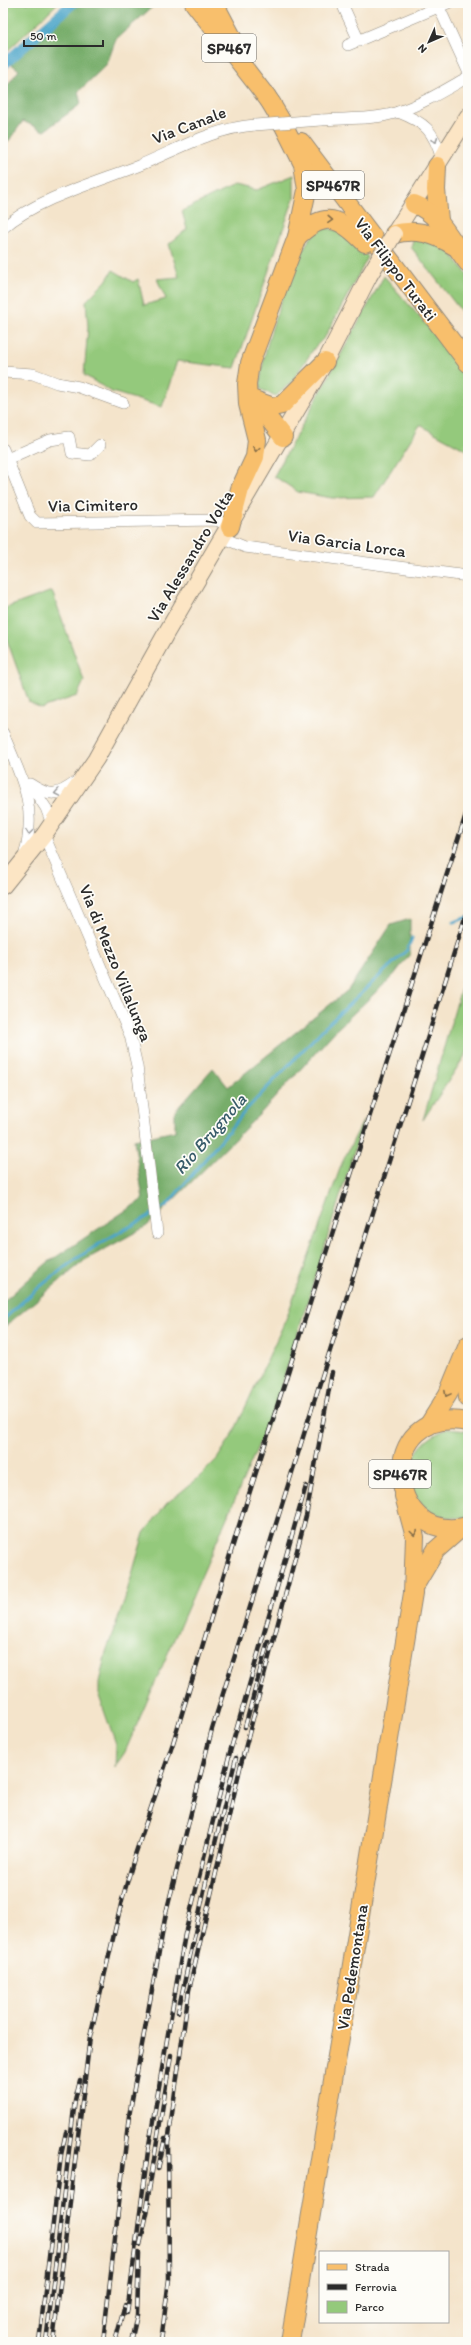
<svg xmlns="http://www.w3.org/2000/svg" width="471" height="2345" viewBox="0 0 471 2345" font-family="Itim,sans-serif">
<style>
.green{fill:#94c97b;stroke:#607a53}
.forest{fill:#77ad6b;stroke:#516c4b}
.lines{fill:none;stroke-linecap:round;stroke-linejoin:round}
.stream{stroke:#4ca5c9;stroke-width:3}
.canal{stroke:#4ca5c9;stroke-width:11}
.street-casing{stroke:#90887b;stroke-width:12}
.secondary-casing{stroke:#90887b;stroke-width:18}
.primary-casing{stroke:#90887b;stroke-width:20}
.street{stroke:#fff;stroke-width:11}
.secondary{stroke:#fce5c4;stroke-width:16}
.primary{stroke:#f8bf6c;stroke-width:18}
.rail-casing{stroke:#2b2b2b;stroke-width:4.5}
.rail{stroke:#fdfcf7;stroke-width:3;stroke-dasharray:9;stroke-linecap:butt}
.street-bridge-casing{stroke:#90887b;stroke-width:12;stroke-linecap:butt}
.secondary-bridge-casing{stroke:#90887b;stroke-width:18;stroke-linecap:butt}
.street-bridge{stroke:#fff;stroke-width:11}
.secondary-bridge{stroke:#fce5c4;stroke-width:16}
.oneway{stroke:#a0a0a0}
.oneway2{stroke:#876e48}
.labels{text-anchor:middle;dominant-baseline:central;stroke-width:3.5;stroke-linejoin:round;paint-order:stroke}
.shield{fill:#fdfcf7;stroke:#6a6a68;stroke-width:1}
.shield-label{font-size:16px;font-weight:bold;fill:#2b2b2b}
.street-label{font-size:17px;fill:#2b2b2b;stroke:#fdfcf7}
.water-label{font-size:18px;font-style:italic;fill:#385c6a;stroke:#fdfcf7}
</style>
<rect width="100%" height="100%" fill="#fdfcf7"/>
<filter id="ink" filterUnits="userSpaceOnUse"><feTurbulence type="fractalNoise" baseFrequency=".025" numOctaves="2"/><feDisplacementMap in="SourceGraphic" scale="8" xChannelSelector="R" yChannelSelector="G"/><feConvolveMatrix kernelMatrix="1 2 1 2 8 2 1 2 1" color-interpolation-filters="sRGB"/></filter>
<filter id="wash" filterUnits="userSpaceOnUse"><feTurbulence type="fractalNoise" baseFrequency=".012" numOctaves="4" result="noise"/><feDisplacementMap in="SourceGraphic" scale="16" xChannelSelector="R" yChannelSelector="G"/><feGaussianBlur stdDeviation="0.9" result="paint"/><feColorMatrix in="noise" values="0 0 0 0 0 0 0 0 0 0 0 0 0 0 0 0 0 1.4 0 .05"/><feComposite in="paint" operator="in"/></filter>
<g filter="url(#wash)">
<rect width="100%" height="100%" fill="#f4e4cb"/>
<g class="green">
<polygon points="3,3 58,3 3,55"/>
<polygon points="294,175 294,198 235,368 177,361 162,407 112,392 84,375 88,327 86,301 106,281 113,270 133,282 138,279 144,305 166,299 157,279 179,277 169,244 187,229 182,211 235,185 257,190"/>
<path d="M320 227 346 232 368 257 325 337 315 347 292 381 276 396 260 389C261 350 286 282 305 247 308 240 315 233 320 227Z"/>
<polygon points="414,236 445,246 468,275 468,320 411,247"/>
<polygon points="384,276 468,373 468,451 420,425 374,497 332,498 298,492 274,476"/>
<polygon points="52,591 84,681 77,696 41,708 29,702 6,637 3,638 3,609"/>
<polygon points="468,964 468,1051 423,1120"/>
<polygon points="364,1119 275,1407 125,1752 115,1767 116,1745 99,1696 99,1682 106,1652 123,1605 144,1533 167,1503 196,1480 217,1459 233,1434 286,1319 342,1163"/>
<path d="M447 1429 468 1431V1517C406 1527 386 1452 447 1429Z"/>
</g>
<g class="forest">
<polygon points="79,3 157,3 116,39 107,64 78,92 81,104 44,131 23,121 3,149 3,91 19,70 10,63"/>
<polygon points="410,919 410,954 394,975 337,1029 259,1115 147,1226 85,1260 3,1328 3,1302 47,1263 143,1199 134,1140 175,1131 175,1111 213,1068 228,1087 348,990 391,925"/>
</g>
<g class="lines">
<g class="stream">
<polyline points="454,922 468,917"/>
<polyline points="156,1211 167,1205 246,1110 324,1028 407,950 412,938"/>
<path d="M3 1320C32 1292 62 1267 96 1246 114 1234 133 1226 152 1214"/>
</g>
<polyline class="canal" points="3,65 73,3"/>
</g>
</g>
<g filter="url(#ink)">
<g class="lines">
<g class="street-casing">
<g id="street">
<polyline points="437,3 468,71"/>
<polyline points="344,8 359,41"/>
<polyline points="348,45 448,3"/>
<path d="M398 112C426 123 433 130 442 159"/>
<path d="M321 120C345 118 372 120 395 113 421 105 445 90 468 77"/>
<path d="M3 228C36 199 97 182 138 166 177 150 213 128 255 125"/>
<polyline points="3,372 33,374 57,383 79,387 123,403"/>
<polyline points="3,449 30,516 37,523 217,520 230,527"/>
<polyline points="7,459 50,440 69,437 72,453 90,455 100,445"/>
<polyline points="223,538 245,547 468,576"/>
<path d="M3 733C22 780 38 805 24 857"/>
<path d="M30 784C50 797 57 796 76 782"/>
<polyline points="32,787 46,808 52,824"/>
<polyline points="44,835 130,1035 137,1066 157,1233"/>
</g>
</g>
<g class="secondary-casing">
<g id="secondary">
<polyline points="394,234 468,116"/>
<polyline points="3,886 44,835 96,759 165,635 325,362 369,276"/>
</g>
</g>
<g class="primary-casing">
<g id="primary">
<polyline points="194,3 272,104"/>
<polyline points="214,3 232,37"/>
<polyline points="301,142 468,363"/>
<polyline points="437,166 436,190 439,220"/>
<path d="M414 204C441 214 451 242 468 263"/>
<path d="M394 234C416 228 435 234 454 246"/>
<path d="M297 237C326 210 339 217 365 243"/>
<polyline points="254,400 273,407 282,405 325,362"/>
<polyline points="255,401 283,437"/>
<polyline points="230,527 240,489 255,457 257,440 248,404 247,384 250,363 297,237 307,190 303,164 282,122 266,95"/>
<polyline points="464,1362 468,1398"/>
<path d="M468 1422C375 1403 383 1548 468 1526"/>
<polyline points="428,1426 448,1394 468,1345"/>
<polyline points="417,1582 436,1550 461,1528"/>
<polyline points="290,2342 413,1593 415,1537 404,1496"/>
</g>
</g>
<use href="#street" class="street"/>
<use href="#secondary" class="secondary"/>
<use href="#primary" class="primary"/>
<g class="rail-casing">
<g id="rail">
<polyline points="245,1727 268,1641"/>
<polyline points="178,2012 209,1868 236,1758"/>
<polyline points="158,2169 165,2138"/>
<polyline points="146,2209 171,2055"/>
<polyline points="140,2245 149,2204"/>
<polyline points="127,2313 148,2151 185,1934 230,1752 306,1486"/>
<polyline points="39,2342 61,2155 66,2132"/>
<polyline points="46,2342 75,2100 80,2080"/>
<polyline points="53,2342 90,2037 122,1900 135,1855 173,1743 236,1535 468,808"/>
<polyline points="103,2342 129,2116 166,1913 212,1729 468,908"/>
<polyline points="115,2342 125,2305"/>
<polyline points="131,2342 137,2315 139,2253"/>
<polyline points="161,2342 169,2279 168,2143 189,1990 241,1764 306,1516 332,1372"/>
</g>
</g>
<use href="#rail" class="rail"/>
<g class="street-bridge-casing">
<polyline id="street-bridge" points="255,125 321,120"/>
</g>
<g class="secondary-bridge-casing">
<polyline id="secondary-bridge" points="369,276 394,234"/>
</g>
<use href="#street-bridge" class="street-bridge"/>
<use href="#secondary-bridge" class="secondary-bridge"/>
</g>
<defs><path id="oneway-chevron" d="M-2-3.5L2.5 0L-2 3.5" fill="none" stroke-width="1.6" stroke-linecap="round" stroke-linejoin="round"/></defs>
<g class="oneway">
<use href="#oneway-chevron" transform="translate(435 140) rotate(65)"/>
<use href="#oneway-chevron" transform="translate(57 793) rotate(170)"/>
<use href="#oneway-chevron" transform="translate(29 832) rotate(97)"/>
</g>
<g class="oneway2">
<use href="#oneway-chevron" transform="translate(330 220) rotate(3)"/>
<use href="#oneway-chevron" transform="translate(256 449) rotate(98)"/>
<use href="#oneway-chevron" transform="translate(447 1394) rotate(118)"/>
<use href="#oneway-chevron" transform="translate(414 1533) rotate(82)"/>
</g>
</g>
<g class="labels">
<g class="shield">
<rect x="202" y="34" width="54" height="28" rx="3"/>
<rect x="302" y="171" width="62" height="28" rx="3"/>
<rect x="369" y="1460" width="62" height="28" rx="3"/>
</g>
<g class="shield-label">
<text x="229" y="48">SP467</text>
<text x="333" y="185">SP467R</text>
<text x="400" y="1474">SP467R</text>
</g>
<g class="street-label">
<text transform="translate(189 125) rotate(-21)">Via Canale</text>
<text transform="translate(396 269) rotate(53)">Via Filippo Turati</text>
<text transform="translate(93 505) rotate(-1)">Via Cimitero</text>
<text transform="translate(347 543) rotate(8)">Via Garcia Lorca</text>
<text transform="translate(190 556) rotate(-59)">Via Alessandro Volta</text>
<text transform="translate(116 963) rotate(68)">Via di Mezzo Villalunga</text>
<text transform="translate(352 1967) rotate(-81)">Via Pedemontana</text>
</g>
<g class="water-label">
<text transform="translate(210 1134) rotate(-49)">Rio Brugnola</text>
</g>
</g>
<rect width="471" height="2345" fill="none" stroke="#fdfcf7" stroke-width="16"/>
<rect x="319" y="2251" width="130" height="72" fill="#fdfcf7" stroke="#a9a8a5"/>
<rect x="327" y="2264" width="20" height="6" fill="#f8bf6c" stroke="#a9a8a5"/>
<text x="355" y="2271" font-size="12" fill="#2b2b2b">Strada</text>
<rect x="327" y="2284" width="20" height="6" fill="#2b2b2b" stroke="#a9a8a5"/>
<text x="355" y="2291" font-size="12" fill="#2b2b2b">Ferrovia</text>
<rect x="327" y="2301" width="20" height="12" fill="#94c97b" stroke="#a9a8a5"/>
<text x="355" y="2311" font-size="12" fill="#2b2b2b">Parco</text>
<g transform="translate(429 42) rotate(225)" stroke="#fdfcf7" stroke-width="3" paint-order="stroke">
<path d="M0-3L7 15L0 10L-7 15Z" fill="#2b2b2b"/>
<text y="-6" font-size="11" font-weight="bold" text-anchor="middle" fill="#2b2b2b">N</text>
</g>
<path d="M24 40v6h79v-6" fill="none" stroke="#2b2b2b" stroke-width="2"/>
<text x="30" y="40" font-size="12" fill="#2b2b2b" stroke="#fdfcf7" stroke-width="3" paint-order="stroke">50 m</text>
</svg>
